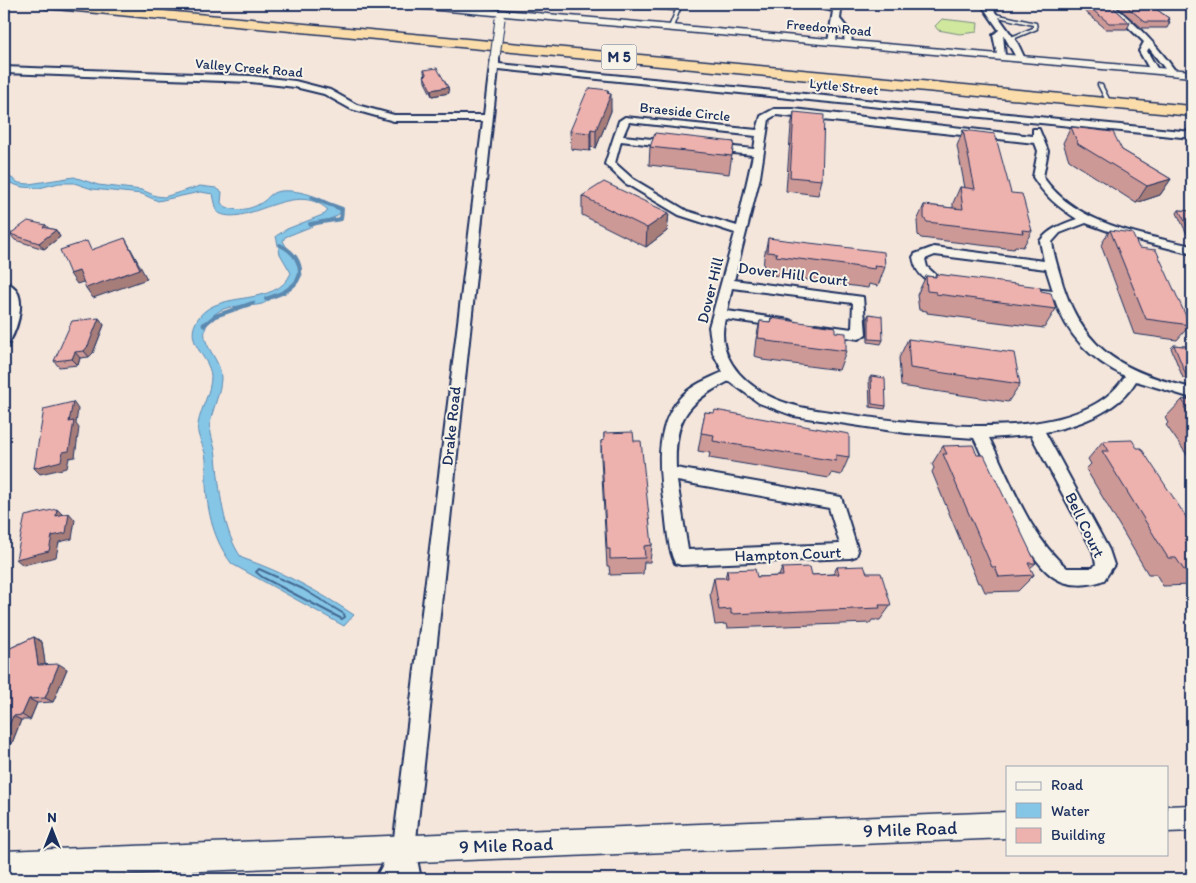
<svg xmlns="http://www.w3.org/2000/svg" width="1196" height="883" viewBox="0 0 1196 883" font-family="Itim,sans-serif">
<style>
.green{fill:#d0e89e;stroke:#768c7e}
.water{fill:#85c5e6;stroke:#5b89b0}
.lines{fill:none;stroke-linecap:round;stroke-linejoin:round}
.shore{stroke:#456b94;stroke-width:2}
.stream-far1{stroke:#5b89b0;stroke-width:4}
.stream{stroke:#5b89b0;stroke-width:5}
.service-casing{stroke:#1b2f5e;stroke-width:3}
.minor-casing{stroke:#1b2f5e;stroke-width:4}
.tertiary-casing{stroke:#1b2f5e;stroke-width:3}
.motorway-casing{stroke:#1b2f5e;stroke-width:3}
.service{fill:#f7f3e8;fill-rule:evenodd}
.minor{fill:#f7f3e8;fill-rule:evenodd}
.tertiary{fill:#f7f3e8;fill-rule:evenodd}
.motorway{fill:#fbddab;fill-rule:evenodd}
.minor-bridge-casing{stroke:#1b2f5e;stroke-width:11;stroke-linecap:butt}
.minor-bridge{stroke:#f7f3e8;stroke-width:9}
.wall{fill:#cd9996;stroke:#1b2f5e}
.shaded-wall{fill:#a77d7a;stroke:#1b2f5e}
.building{fill:#eeb2ae;stroke:#1b2f5e}
.labels{text-anchor:middle;dominant-baseline:central;stroke-width:4;stroke-linejoin:round;paint-order:stroke}
.far-street-label{font-size:14px;fill:#1b2f5e;stroke:#f7f3e8}
.shield{fill:#f7f3e8;stroke:#5d6a87;stroke-width:1}
.shield-label{font-size:15px;font-weight:bold;fill:#1b2f5e}
.street-label{font-size:16px;fill:#1b2f5e;stroke:#f7f3e8}
.near-street-label{font-size:19px;fill:#1b2f5e;stroke:#f7f3e8}
</style>
<rect width="100%" height="100%" fill="#f5e6dc"/>
<filter id="ink" filterUnits="userSpaceOnUse"><feTurbulence type="fractalNoise" baseFrequency=".02" numOctaves="2"/><feDisplacementMap in="SourceGraphic" scale="10" xChannelSelector="R" yChannelSelector="G"/><feConvolveMatrix kernelMatrix="1 2 1 2 8 2 1 2 1" color-interpolation-filters="sRGB"/></filter>
<g filter="url(#ink)">
<polygon class="green" points="942,19 978,23 977,32 960,34 938,30 935,26"/>
<path class="water" d="M4 168 7 175 19 183 29 184 74 177 98 185 142 190 156 196 164 197 200 186 216 188 222 192 221 203C232 214 252 210 264 201 268 198 270 194 276 192 294 187 328 198 341 212L335 217 285 237 283 241C289 253 301 261 302 275 299 280 268 302 262 304 246 308 225 302 212 317 191 341 222 355 221 379 220 394 214 405 211 419 208 432 215 444 216 456 219 487 223 534 242 558 283 572 318 591 354 615L344 626 232 564C214 541 207 512 206 483 206 473 207 462 205 453 202 442 196 435 198 424 201 407 211 393 211 376 210 356 181 342 199 317 220 289 276 308 291 273L280 254 276 236 287 229 325 214 328 210C294 178 245 230 217 212L213 194 200 192 158 201 142 194 92 189 74 183H59L39 188 22 187 4 181Z"/>
<g class="lines">
<polygon class="shore" points="259,569 303,589 344,614 345,617 342,619 262,577 256,572"/>
<g class="stream-far1">
<polyline points="310,224 341,219 342,209 312,198"/>
<path d="M266 299C273 296 282 294 289 289 309 275 299 254 280 245"/>
<polyline points="204,325 215,316 253,303"/>
</g>
<polyline class="stream" points="204,325 206,323"/>
<g class="service-casing">
<g id="service">
<polygon points="594,4 615,4 613,5 596,5"/>
<polygon points="615,4 677,8 678,4 682,4 673,27 671,28 669,27 676,10 622,7"/>
<polygon points="995,14 1036,23 1037,29 1013,39 1011,39 1011,37 1033,28 1033,25 994,16 994,14"/>
<polygon points="1098,84 1102,85 1111,103 1111,104 1107,103 1098,85"/>
</g>
</g>
<g class="minor-casing">
<g id="minor">
<polygon points="800,4 835,6 839,4 847,4 841,10 840,19 852,34 851,45 845,45 844,34 839,27 835,44 828,42 833,11"/>
<polygon points="981,4 989,4 993,9 1018,44 1025,59 1024,61 1018,61 1003,34 1005,57 998,59 993,35 999,30"/>
<path d="M1104 4H1112C1136 24 1158 46 1176 72L1175 74H1169L1149 48 1147 51 1158 70 1151 72 1139 51 1144 42Z"/>
<polygon points="495,54 499,57 499,64 1192,132 1192,138 498,69 415,849 421,879 375,879 393,846 483,121 394,121 351,109 324,94 295,87 251,82 4,73 4,67 251,76 295,81 330,90 357,105 394,115 484,115 491,57"/>
<path d="M774 109H793L1033 136V129H1039L1048 151 1043 177C1076 225 1140 234 1192 246V254L1125 237 1086 223 1060 233 1052 242C1054 257 1059 271 1063 285 1085 353 1127 373 1192 388V398L1136 381C1118 412 1077 426 1045 432L1109 550 1114 565 1104 580C1090 586 1069 587 1055 578 1023 558 991 473 974 438L906 433 794 416 759 403 729 381C687 402 674 419 676 468L841 497 858 551 856 556 850 558 681 565 675 563C668 548 667 528 665 511 659 474 653 428 680 398 691 385 708 379 723 372L713 353 709 327 735 233 679 215 625 183 605 164 619 121 625 117 757 130 761 116ZM776 115 1035 143 1038 151 1033 177C1045 196 1058 207 1077 219 1063 224 1050 228 1040 241L1044 261 934 247 915 254 913 257C917 279 929 283 950 286L956 282 954 279 938 277 927 267 925 259 935 255 1046 269 1053 291 1032 289 1026 293 1032 297 1055 300C1067 335 1091 360 1125 376 1083 446 927 425 859 416 829 411 795 410 767 395 739 380 716 353 725 319L790 328 797 324 790 320 727 311 732 288 853 303 852 329 815 324 808 328 815 332 859 339 866 334 863 297 734 280 760 177 769 119ZM629 122 756 136 754 149 714 145 709 148 714 151 753 155 737 226 687 211 633 179 615 163 621 141 671 147 676 144 671 141 623 136ZM1031 435 1093 551 1096 564 1093 568H1067C1029 536 1011 481 989 438ZM677 481 829 508 840 544 688 550Z"/>
<path d="M4 282C31 289 18 328 9 343L4 345V327L7 312Z"/>
</g>
</g>
<g class="tertiary-casing">
<g id="tertiary">
<polygon points="399,4 434,4 1192,71 1192,77 404,7"/>
<polygon points="1192,805 1192,831 1167,832 1167,806"/>
<polygon points="1007,812 1007,838 4,879 4,851"/>
</g>
</g>
<g class="motorway-casing">
<polygon id="motorway" points="38,4 88,4 1192,106 1192,116 45,8"/>
</g>
<use href="#service" class="service"/>
<use href="#minor" class="minor"/>
<use href="#tertiary" class="tertiary"/>
<use href="#motorway" class="motorway"/>
<g class="minor-bridge-casing">
<polyline id="minor-bridge" points="495,57 500,19"/>
</g>
<use href="#minor-bridge" class="minor-bridge"/>
</g>
<g class="wall">
<polygon points="1076,4 1110,4 1130,23 1127,29 1106,29"/>
<polygon points="1114,4 1149,4 1170,19 1169,21 1170,22 1167,28 1142,28"/>
<polygon points="424,70 448,87 449,93 432,96 425,82"/>
<polygon points="608,90 611,111 596,148 591,147 590,151 571,149 570,131"/>
<polygon points="794,112 822,180 818,195 786,191 791,126"/>
<polygon points="1071,127 1122,150 1171,179 1160,195 1136,203 1069,160 1063,143"/>
<polygon points="963,130 1011,193 1032,231 1023,247 1015,246 1014,249 921,238 918,235 917,221 924,205 953,208 953,203 960,187 965,188 957,146"/>
<polygon points="734,142 729,174 649,165 650,147"/>
<polygon points="582,196 669,213 667,231 646,247 582,215"/>
<polygon points="1179,210 1192,211 1192,234 1187,234 1177,213"/>
<polygon points="46,225 48,228 56,230 60,237 44,249 15,240 10,234"/>
<polygon points="1110,230 1139,248 1190,325 1177,340 1134,334 1101,245"/>
<polygon points="768,238 885,267 878,286 869,284 868,288 772,275 772,272 763,271 764,257"/>
<polygon points="936,274 1041,291 1056,309 1044,328 927,313 927,311 919,310 917,295 926,276 934,277"/>
<polygon points="869,314 883,340 881,344 868,342 867,318"/>
<polygon points="99,318 104,325 93,353 89,357 80,358 78,365 59,367 54,361"/>
<polygon points="771,318 835,332 846,351 839,370 762,360 762,358 754,356 756,339 760,321 770,322"/>
<polygon points="908,339 1020,384 1008,402 901,386 899,358"/>
<polygon points="1174,345 1192,347 1192,379 1183,378 1171,348"/>
<polygon points="871,376 886,406 885,409 870,407 869,379"/>
<polygon points="1192,399 1192,462 1166,425 1168,423 1165,418 1182,400"/>
<polygon points="705,412 849,457 841,475 831,473 829,478 709,458 710,453 698,451"/>
<polygon points="604,433 634,441 652,545 650,562 644,562 643,574 610,575 609,566 607,566 601,458 601,441 604,440"/>
<polygon points="1103,441 1192,526 1192,585 1163,586 1156,574 1148,574 1086,469 1091,464 1088,459"/>
<polygon points="943,446 977,455 1036,563 1030,568 1034,575 1018,591 985,592 981,583 978,583 932,472 934,468 932,464"/>
<polygon points="837,567 867,573 891,605 880,620 872,620 870,623 727,628 726,624 715,625 710,594 714,578 725,578 727,570 757,577 779,576 782,568 812,575 833,574"/>
<polygon points="34,637 42,642 45,665 67,669 53,702 37,703 30,720 21,720 12,743 4,744 4,651"/>
</g>
<g class="shaded-wall">
<polygon points="448,87 449,93 432,96 431,90"/>
<polygon points="608,90 608,100 611,94 611,111 596,148 596,130"/>
<polygon points="591,129 591,147 590,151 590,133"/>
<polygon points="1171,179 1160,195 1136,203 1147,186"/>
<polygon points="669,213 667,231 646,247 647,228"/>
<polygon points="56,230 60,237 44,249 39,243"/>
<polygon points="125,238 147,279 93,298 86,288"/>
<polygon points="79,271 86,281 77,284 70,274"/>
<polygon points="99,318 104,325 93,353 89,357 84,351"/>
<polygon points="75,352 80,358 78,365 72,359"/>
<polygon points="73,402 78,409 76,424 79,428 75,457 69,458 67,468 40,474 34,468"/>
<polygon points="57,509 63,515 56,516"/>
<polygon points="69,513 75,520 72,539 59,542 56,557 23,565 16,559"/>
<polygon points="34,637 42,642 46,670 38,665"/>
<polygon points="59,664 67,669 53,702 45,698"/>
<polygon points="29,699 37,703 30,720 22,715"/>
<polygon points="13,716 21,720 12,743 4,739 4,737"/>
</g>
<g class="building">
<polygon points="1085,4 1110,4 1130,23 1109,23"/>
<polygon points="1124,4 1149,4 1170,19 1167,20 1170,22 1145,22"/>
<polygon points="437,68 448,87 431,90 424,76 427,75 424,70"/>
<polygon points="591,88 608,90 607,93 611,94 596,130 591,129 590,133 570,131 587,91"/>
<polygon points="794,112 824,115 822,180 790,177"/>
<polygon points="1071,127 1113,132 1122,150 1171,179 1147,186 1078,144"/>
<polygon points="963,130 995,134 1011,193 1022,194 1032,231 1022,230 1023,233 927,222 924,218 924,205 963,209 960,187 975,189"/>
<polygon points="655,133 734,142 732,156 650,147"/>
<polygon points="604,182 669,213 647,228 582,196"/>
<polygon points="1179,210 1192,211 1192,231 1190,231"/>
<polygon points="28,221 46,225 43,227 56,230 39,243 10,234"/>
<polygon points="1110,230 1132,233 1139,248 1156,250 1190,325 1146,319"/>
<polygon points="125,238 140,269 86,288 79,271 70,274 60,250 87,241 91,250"/>
<polygon points="768,238 884,252 885,267 874,266 875,269 776,256 777,253 767,252"/>
<polygon points="936,274 1040,287 1041,291 1051,293 1056,309 936,294 936,292 927,291 926,276 936,277"/>
<polygon points="869,314 882,316 883,340 869,339"/>
<polygon points="99,318 88,346 84,351 75,352 72,359 54,361 72,321"/>
<polygon points="771,318 835,327 835,332 846,333 846,351 767,341 767,339 758,338 760,321 771,322"/>
<polygon points="908,339 1014,353 1020,384 910,368"/>
<polygon points="1174,345 1192,347 1192,376 1186,375"/>
<polygon points="871,376 885,378 886,406 872,404"/>
<polygon points="1192,399 1192,418 1184,407 1187,407 1182,400"/>
<polygon points="73,402 69,422 74,421 69,451 63,452 61,461 34,468 44,409"/>
<polygon points="715,410 849,434 849,457 836,455 836,461 713,441 714,435 701,433 705,412 714,413"/>
<polygon points="633,432 634,441 641,441 652,545 644,546 645,558 610,559 610,549 607,549 601,441 604,440 604,433"/>
<polygon points="1132,440 1137,448 1141,448 1192,526 1192,570 1184,570 1176,558 1168,558 1102,451 1109,451 1103,441"/>
<polygon points="973,445 977,455 984,455 1036,563 1028,563 1034,575 999,577 995,567 992,567 943,454 947,454 943,446"/>
<polygon points="57,509 56,516 69,513 66,533 52,536 49,551 16,559 25,516"/>
<polygon points="864,566 867,573 881,573 891,605 879,605 880,608 731,614 731,609 719,610 714,578 728,578 727,570 755,569 757,577 783,576 782,568 810,567 812,575 839,574 837,567"/>
<polygon points="34,637 38,665 59,664 45,698 29,699 22,715 13,716 4,737 4,651"/>
</g>
</g>
<g class="labels">
<g class="far-street-label">
<text transform="translate(829 28) rotate(5)">Freedom Road</text>
<text transform="translate(249 68) rotate(5)">Valley Creek Road</text>
<text transform="translate(844 87) rotate(6)">Lytle Street</text>
<text transform="translate(685 112) rotate(6)">Braeside Circle</text>
</g>
<rect class="shield" x="601.5" y="44.5" width="35" height="25" rx="4"/>
<g class="shield-label">
<text x="619" y="57">M 5</text>
</g>
<g class="street-label">
<text transform="translate(793 274) rotate(7)">Dover Hill Court</text>
<text transform="translate(710 290) rotate(-76)">Dover Hill</text>
<text transform="translate(451 426) rotate(-84)">Drake Road</text>
<text transform="translate(1085 525) rotate(64)">Bell Court</text>
<text transform="translate(788 554) rotate(-2)">Hampton Court</text>
</g>
<g class="near-street-label">
<text transform="translate(910 829) rotate(-2)">9 Mile Road</text>
<text transform="translate(506 845) rotate(-2)">9 Mile Road</text>
</g>
</g>
<rect width="1196" height="883" fill="none" stroke="#f7f3e8" stroke-width="20"/>
<rect x="10" y="10" width="1176" height="863" fill="none" stroke="#1b2f5e" stroke-width="2" filter="url(#ink)"/>
<rect x="1006" y="766" width="162" height="90" fill="#f7f3e8" stroke="#9fa5b1"/>
<rect x="1016" y="782" width="25" height="8" fill="#f7f3e8" stroke="#9fa5b1"/>
<text x="1051" y="790" font-size="15" fill="#1b2f5e">Road</text>
<rect x="1016" y="803" width="25" height="15" fill="#85c5e6" stroke="#9fa5b1"/>
<text x="1051" y="816" font-size="15" fill="#1b2f5e">Water</text>
<rect x="1016" y="828" width="25" height="15" fill="#eeb2ae" stroke="#9fa5b1"/>
<text x="1051" y="840" font-size="15" fill="#1b2f5e">Building</text>
<g transform="translate(52 830)" stroke="#f7f3e8" stroke-width="4" paint-order="stroke">
<path d="M0-4L9 19L0 12L-9 19Z" fill="#1b2f5e"/>
<text y="-8" font-size="14" font-weight="bold" text-anchor="middle" fill="#1b2f5e">N</text>
</g>
</svg>
